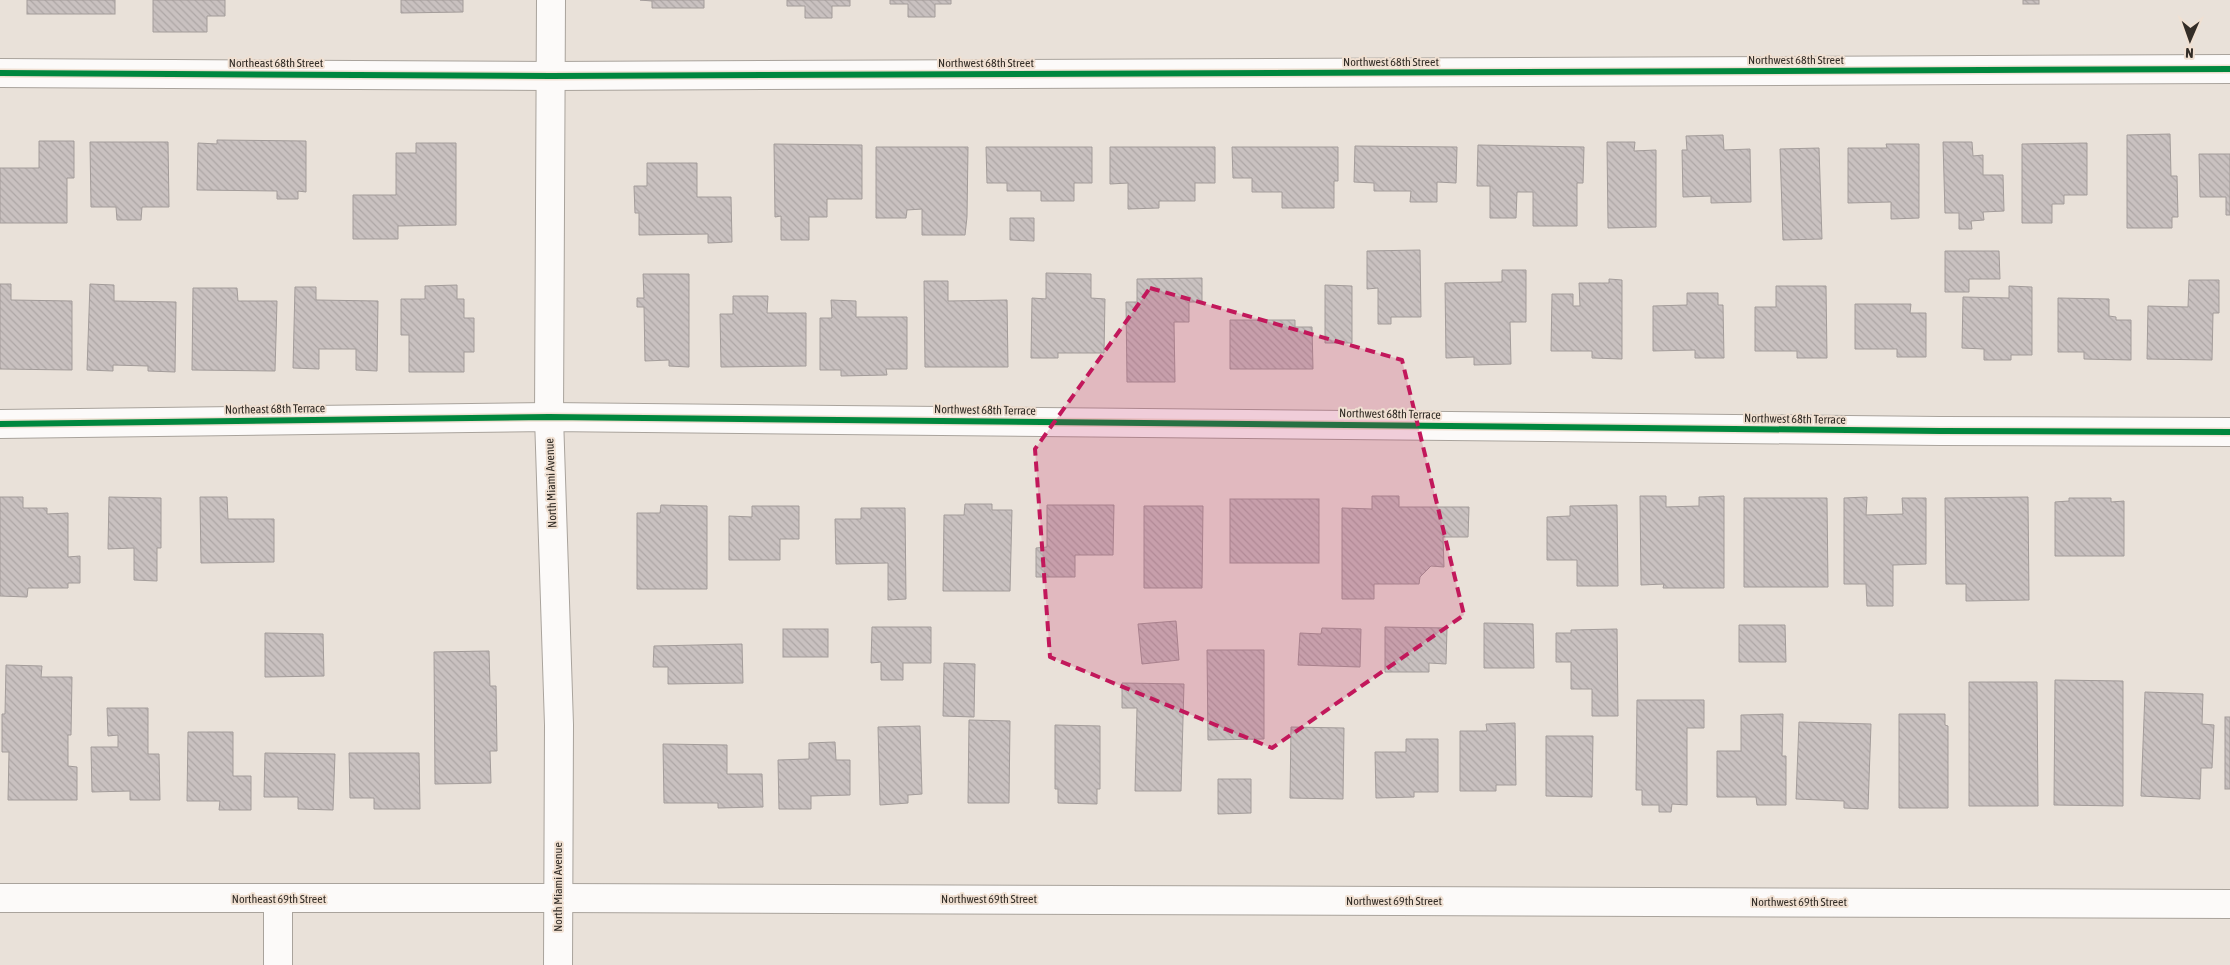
<svg xmlns="http://www.w3.org/2000/svg" width="2230" height="965" viewBox="0 0 2230 965" font-family="'Asap Condensed',sans-serif">
<style>
.building{fill:url(#building-back-hatch);stroke:#a39c9a}
.lines{fill:none;stroke-linecap:round;stroke-linejoin:round}
.minor-casing{stroke:#a9a39c;stroke-width:30}
.major-casing{stroke:#a9a39c;stroke-width:30}
.minor{stroke:#fcfaf9;stroke-width:28}
.major{stroke:#fcfaf9;stroke-width:28}
.cycleway-casing{stroke:#f0e0d2;stroke-width:9}
.cycleway{stroke:#00873e;stroke-width:6}
.marked{fill:#c2185b;fill-opacity:0.2;stroke:#c2185b;stroke-width:4;stroke-dasharray:10 6;stroke-linejoin:round}
.labels{text-anchor:middle;dominant-baseline:central;stroke-width:4;stroke-linejoin:round;paint-order:stroke}
.street-label{font-size:12px;fill:#332d27;stroke:#f0e0d2}
</style>
<defs>
<pattern id="building-back-hatch" width="6" height="6" patternUnits="userSpaceOnUse" patternTransform="scale(1.25)"><rect width="6" height="6" fill="#c9c1c0"/><path d="M-1 5l2 2M0 0l6 6M5-1l2 2" fill="none" stroke="#ada6a5"/></pattern>
</defs>
<rect width="100%" height="100%" fill="#e9e1d9"/>
<g class="building">
<rect x="27" y="0" width="88" height="14"/>
<polygon points="153,0 225,0 225,16 207,16 207,32 153,32"/>
<polygon points="401,0 463,0 463,12 401,13"/>
<polygon points="640,0 704,0 704,8 652,8 652,1"/>
<polygon points="787,0 850,0 850,6 832,6 832,18 805,18 805,6 787,6"/>
<polygon points="890,0 951,0 951,4 935,4 935,17 908,17 908,4 890,4"/>
<rect x="2023" y="0" width="16" height="4"/>
<polygon points="2170,134 2171,176 2177,176 2178,217 2172,217 2172,228 2127,228 2127,135"/>
<polygon points="1723,135 1724,150 1750,149 1751,202 1711,203 1711,196 1683,197 1682,150 1687,150 1686,136"/>
<polygon points="217,140 306,141 306,192 298,191 298,199 277,199 277,191 197,190 198,143 217,144"/>
<polygon points="39,141 74,141 74,178 67,178 67,223 0,223 0,168 39,168"/>
<polygon points="90,142 168,142 169,207 142,207 141,220 117,220 116,207 91,207"/>
<polygon points="1607,142 1635,142 1634,151 1656,150 1656,227 1608,228"/>
<polygon points="1943,142 1972,142 1973,156 1983,155 1983,175 2003,175 2004,211 1983,212 1984,220 1971,221 1972,229 1959,229 1959,213 1945,213"/>
<polygon points="416,143 456,143 456,225 398,226 398,239 353,239 353,195 396,195 396,153 416,153"/>
<polygon points="2087,143 2087,195 2064,195 2064,204 2052,204 2052,223 2022,223 2022,144"/>
<polygon points="774,144 862,145 862,199 827,199 827,217 809,217 809,240 781,240 781,216 775,217"/>
<polygon points="1886,144 1919,144 1919,218 1891,219 1891,202 1848,203 1848,148 1887,148"/>
<polygon points="1478,145 1584,147 1583,183 1577,183 1577,226 1533,226 1533,192 1517,192 1516,218 1490,218 1490,186 1477,186"/>
<polygon points="1355,146 1457,147 1456,183 1437,182 1437,202 1410,202 1411,191 1374,191 1374,183 1354,182"/>
<polygon points="876,147 968,147 967,217 965,235 922,235 922,209 907,210 906,218 876,218"/>
<polygon points="986,147 1092,147 1092,183 1074,183 1074,201 1041,201 1041,191 1007,191 1007,183 987,183"/>
<polygon points="1110,147 1215,147 1215,183 1195,183 1195,201 1159,201 1159,208 1128,209 1128,183 1110,184"/>
<polygon points="1232,147 1338,147 1338,181 1334,181 1334,208 1282,208 1282,192 1252,192 1252,178 1233,178"/>
<polygon points="1819,148 1822,239 1783,240 1780,149"/>
<polygon points="2199,154 2230,154 2230,215 2226,215 2226,197 2200,197"/>
<polygon points="647,163 697,163 697,197 731,197 732,242 708,243 708,234 639,235 639,213 635,213 634,186 647,186"/>
<polygon points="1010,218 1034,218 1034,241 1010,240"/>
<polygon points="1420,250 1421,317 1391,317 1391,324 1378,324 1378,288 1367,289 1367,251"/>
<polygon points="1945,251 1999,251 2000,279 1969,279 1969,292 1945,292"/>
<polygon points="1502,270 1526,270 1526,322 1510,322 1511,364 1474,365 1474,357 1446,358 1445,283 1502,282"/>
<polygon points="1046,273 1091,274 1091,298 1105,299 1104,353 1058,353 1058,358 1031,358 1032,298 1046,299"/>
<polygon points="643,274 689,274 689,367 669,366 669,360 645,361 644,307 637,307 637,298 644,298"/>
<polygon points="1202,278 1202,302 1189,302 1189,322 1174,322 1175,382 1127,382 1126,302 1137,302 1137,279"/>
<polygon points="1609,279 1622,280 1622,359 1592,358 1592,351 1551,351 1552,294 1573,294 1573,306 1580,306 1579,283 1609,283"/>
<polygon points="2189,280 2219,280 2219,313 2213,313 2212,360 2147,359 2148,306 2188,307"/>
<polygon points="924,281 948,281 948,301 1007,300 1008,367 925,367"/>
<polygon points="0,284 11,284 11,300 72,301 72,370 0,369"/>
<polygon points="90,284 114,285 114,301 176,302 175,372 148,371 148,366 113,365 113,371 87,370"/>
<polygon points="457,285 457,299 464,299 464,318 474,318 474,352 464,352 464,372 409,372 409,335 401,335 401,299 425,299 425,286"/>
<polygon points="1325,285 1352,286 1352,343 1325,343"/>
<polygon points="1776,286 1826,286 1827,358 1797,358 1797,351 1755,351 1755,307 1776,307"/>
<polygon points="2009,286 2032,287 2032,355 2011,355 2011,360 1984,360 1984,349 1962,348 1963,297 2009,298"/>
<polygon points="295,287 316,287 316,300 378,301 377,371 356,370 356,349 319,349 319,369 293,368"/>
<polygon points="193,288 237,288 238,301 277,301 275,371 192,370"/>
<polygon points="1687,293 1718,293 1718,305 1723,305 1724,358 1695,358 1695,350 1653,351 1653,306 1687,305"/>
<polygon points="733,296 768,296 767,313 806,313 806,366 721,367 720,314 733,314"/>
<polygon points="2058,298 2109,299 2109,316 2116,317 2116,320 2131,320 2131,360 2084,359 2084,352 2058,352"/>
<polygon points="831,300 856,301 856,317 907,317 907,369 886,369 887,375 841,376 841,370 820,370 820,318 832,318"/>
<polygon points="1855,304 1911,304 1910,313 1926,313 1926,357 1897,357 1897,349 1855,349"/>
<polygon points="1230,320 1295,320 1295,327 1312,327 1313,369 1230,369"/>
<polygon points="1372,496 1399,496 1399,507 1469,507 1468,537 1443,537 1444,567 1431,566 1420,577 1419,584 1374,584 1374,599 1342,599 1342,508 1372,509"/>
<polygon points="1640,496 1666,496 1666,507 1699,506 1699,497 1724,496 1724,588 1663,588 1664,584 1641,585"/>
<polygon points="0,497 23,497 23,508 47,508 47,514 68,513 68,557 80,556 80,583 68,583 68,588 28,588 27,597 0,596"/>
<polygon points="109,497 161,498 161,548 157,548 157,581 134,580 134,548 108,549"/>
<polygon points="200,497 227,497 228,519 274,519 274,562 201,563"/>
<polygon points="1867,497 1866,515 1903,514 1902,498 1926,498 1926,564 1893,565 1893,606 1867,606 1866,584 1844,584 1844,498"/>
<polygon points="2028,497 2029,600 1966,601 1966,584 1946,584 1945,498"/>
<polygon points="1744,498 1827,498 1828,587 1744,587"/>
<polygon points="2069,498 2111,498 2111,502 2124,501 2124,556 2055,556 2055,502 2069,501"/>
<rect x="1230" y="499" width="89" height="64"/>
<polygon points="965,504 992,504 992,510 1012,510 1010,591 943,591 944,515 964,515"/>
<polygon points="661,505 707,506 707,589 637,589 637,513 660,513"/>
<polygon points="1047,505 1114,505 1113,555 1075,555 1075,577 1036,577 1036,548 1047,547"/>
<polygon points="1617,505 1618,586 1577,586 1577,560 1547,560 1547,517 1570,516 1570,506"/>
<polygon points="752,506 799,506 799,539 780,539 780,560 729,560 729,516 752,517"/>
<polygon points="1144,506 1203,506 1202,588 1144,588"/>
<polygon points="861,508 905,508 906,599 888,600 888,563 836,564 835,519 861,519"/>
<polygon points="1176,621 1179,660 1142,664 1138,624"/>
<polygon points="1484,623 1533,624 1534,668 1484,668"/>
<polygon points="1739,625 1785,625 1786,662 1739,662"/>
<polygon points="872,627 931,627 931,663 903,663 903,680 881,680 881,662 871,663"/>
<polygon points="1385,627 1447,628 1446,664 1429,663 1429,672 1385,672"/>
<polygon points="1322,628 1361,629 1360,667 1298,665 1300,633 1321,634"/>
<rect x="783" y="629" width="45" height="28"/>
<polygon points="1617,629 1618,716 1592,716 1592,689 1571,689 1571,662 1556,662 1556,633 1571,633 1571,630"/>
<polygon points="265,633 323,634 324,676 265,677"/>
<polygon points="742,644 743,683 668,684 668,667 653,667 654,646"/>
<polygon points="1207,650 1264,650 1264,739 1208,740"/>
<polygon points="489,651 490,686 496,686 497,751 490,751 491,783 435,784 434,652"/>
<polygon points="944,663 975,664 974,717 943,716"/>
<polygon points="6,665 42,666 41,677 72,677 71,735 68,735 68,766 77,767 77,800 8,800 9,752 2,752 2,714 5,714"/>
<polygon points="2055,680 2123,681 2123,806 2054,805"/>
<polygon points="1969,682 2037,682 2038,806 1969,806"/>
<polygon points="1122,683 1184,684 1181,791 1135,791 1137,708 1122,708"/>
<polygon points="2145,692 2203,694 2202,724 2214,725 2212,768 2201,768 2200,799 2141,796"/>
<polygon points="1637,700 1704,700 1704,728 1687,728 1687,805 1672,804 1671,812 1659,812 1659,805 1642,805 1642,790 1636,790"/>
<polygon points="107,708 148,708 148,754 159,754 160,800 130,800 130,791 92,792 91,747 118,747 118,735 108,736"/>
<polygon points="1783,714 1782,756 1786,756 1786,805 1757,805 1756,797 1717,797 1717,751 1741,751 1741,715"/>
<polygon points="1899,714 1945,714 1945,725 1948,726 1948,808 1899,808"/>
<rect x="2225" y="717" width="5" height="72"/>
<polygon points="969,720 1010,721 1009,803 968,803"/>
<polygon points="1799,722 1871,724 1868,809 1844,808 1844,801 1796,799"/>
<polygon points="1515,723 1516,785 1496,785 1496,791 1460,791 1460,731 1487,731 1486,724"/>
<polygon points="1055,725 1100,726 1100,789 1097,789 1097,804 1058,803 1058,789 1055,789"/>
<polygon points="920,726 922,794 908,795 908,803 880,805 878,727"/>
<polygon points="1291,727 1344,728 1343,799 1290,798"/>
<polygon points="188,732 233,732 233,776 251,776 251,810 219,810 220,801 187,801"/>
<polygon points="1546,736 1593,736 1592,797 1546,796"/>
<polygon points="1406,739 1438,739 1438,792 1414,792 1414,797 1376,798 1375,752 1406,752"/>
<polygon points="835,742 836,760 850,760 850,795 811,796 811,809 779,809 778,760 809,759 809,743"/>
<polygon points="663,744 727,745 727,774 762,774 763,807 718,808 718,803 664,803"/>
<polygon points="265,753 335,754 333,810 298,809 298,797 264,797"/>
<polygon points="349,753 419,753 420,809 374,809 374,798 350,798"/>
<polygon points="1218,779 1251,779 1251,813 1218,814"/>
</g>
<g class="lines">
<g class="minor-casing">
<g id="minor">
<polyline points="0,73 551,76 2230,69"/>
<polyline points="0,424 549,417 1940,431 2230,432"/>
<polyline points="0,898 558,898 2230,904"/>
<polyline points="278,965 278,899"/>
</g>
</g>
<g class="major-casing">
<polyline id="major" points="551,0 549,417 559,725 558,965"/>
</g>
<use href="#minor" class="minor"/>
<use href="#major" class="major"/>
<g class="cycleway-casing">
<g id="cycleway">
<polyline points="0,73 551,76 2230,69"/>
<polyline points="0,424 549,417 1940,431 2230,432"/>
</g>
</g>
<use href="#cycleway" class="cycleway"/>
</g>
<path class="marked" d="M1150 288 1402 360 1464 615 1272 748 1050 657 1035 449Z"/>
<g class="labels">
<g class="street-label">
<text x="1796" y="60">Northwest 68th Street</text>
<text x="1391" y="62">Northwest 68th Street</text>
<text x="276" y="63">Northeast 68th Street</text>
<text x="986" y="63">Northwest 68th Street</text>
<text transform="translate(275 409) rotate(-1)">Northeast 68th Terrace</text>
<text transform="translate(985 410) rotate(1)">Northwest 68th Terrace</text>
<text transform="translate(1390 414) rotate(1)">Northwest 68th Terrace</text>
<text transform="translate(1795 419) rotate(1)">Northwest 68th Terrace</text>
<text transform="translate(551 483) rotate(-92)">North Miami Avenue</text>
<text transform="translate(558 887) rotate(-90)">North Miami Avenue</text>
<text x="279" y="899">Northeast 69th Street</text>
<text x="989" y="899">Northwest 69th Street</text>
<text x="1394" y="901">Northwest 69th Street</text>
<text x="1799" y="902">Northwest 69th Street</text>
</g>
</g>
<g transform="translate(2190 40) rotate(182)" stroke="#f0e0d2" stroke-width="4" paint-order="stroke">
<path d="M0-4L9 19L0 12L-9 19Z" fill="#332d27"/>
<text y="-8" font-size="14" font-weight="bold" text-anchor="middle" fill="#332d27">N</text>
</g>
</svg>
